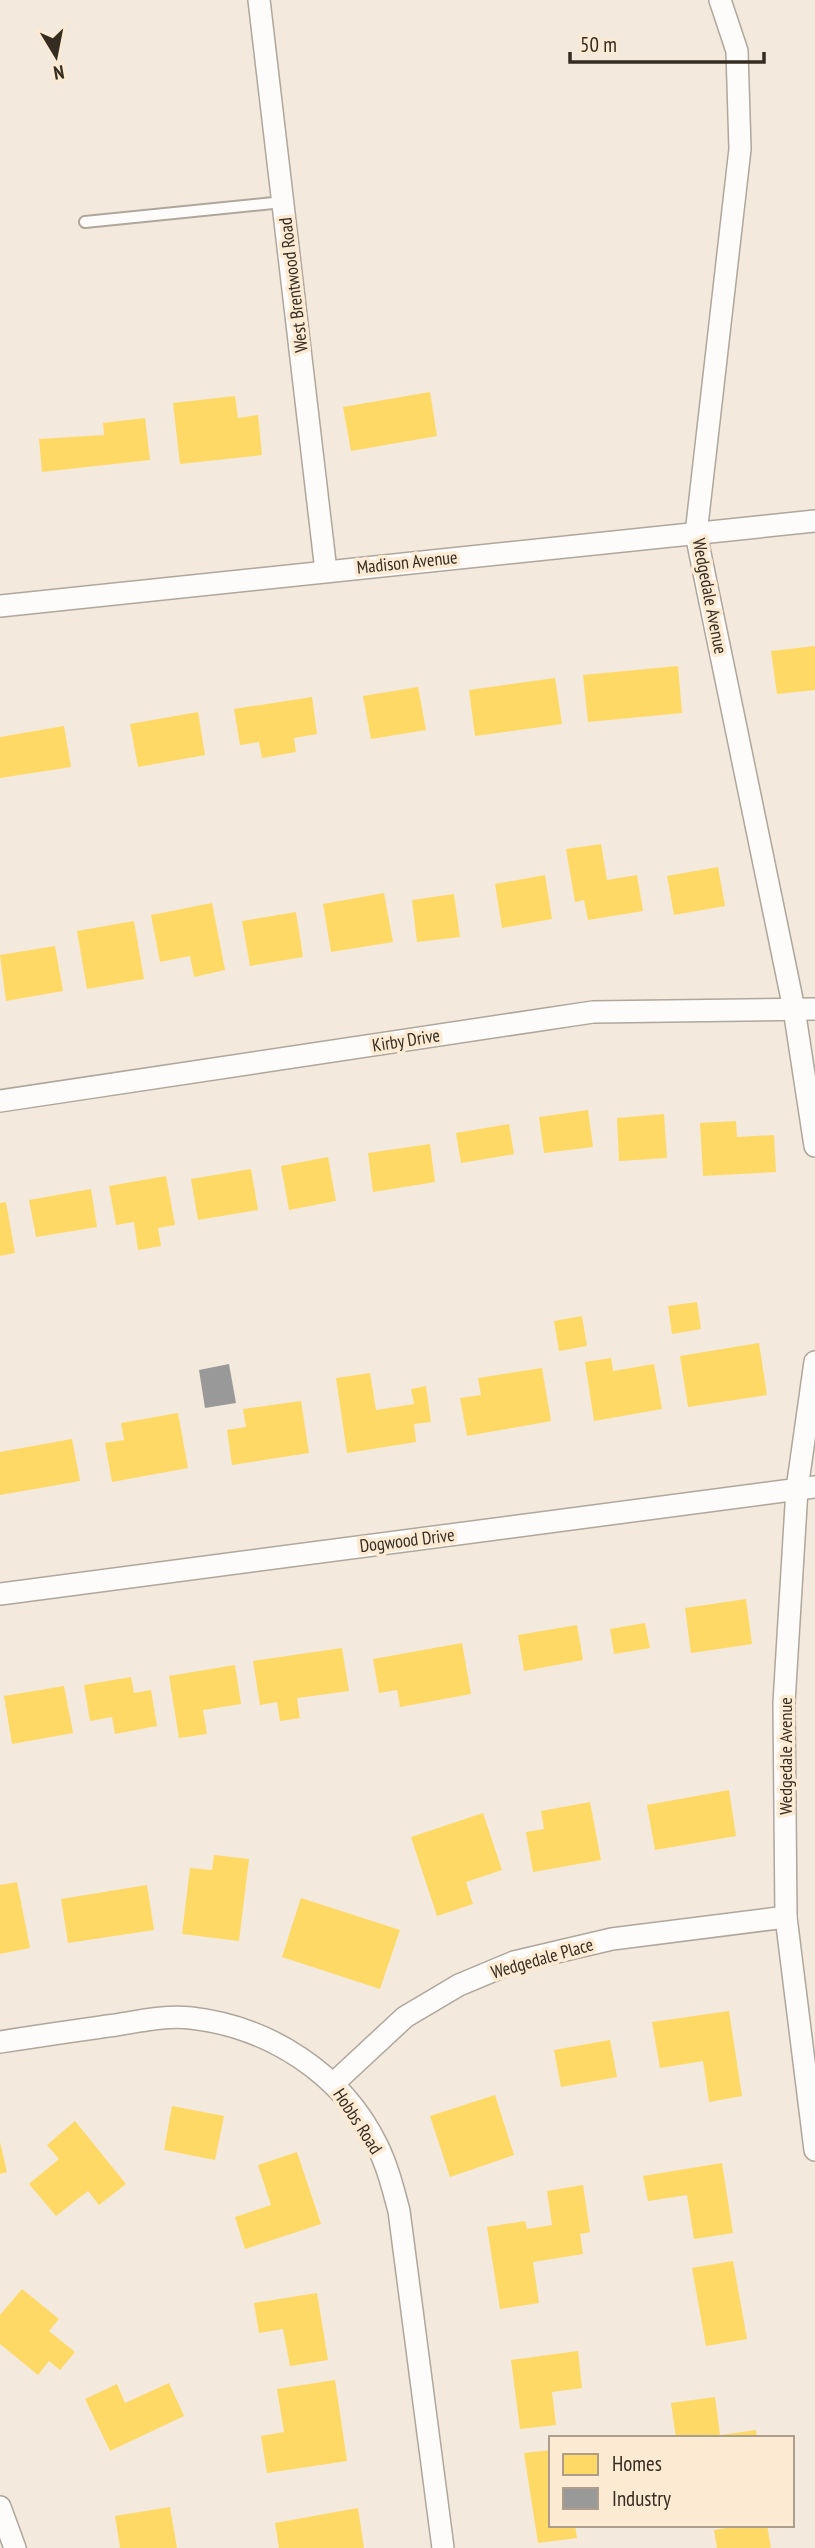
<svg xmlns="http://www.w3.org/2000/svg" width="815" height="2548" viewBox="0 0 815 2548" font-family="'PT Sans Narrow',sans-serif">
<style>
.homes{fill:#ffd966}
.industry{fill:#999}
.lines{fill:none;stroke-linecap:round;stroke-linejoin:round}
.lane-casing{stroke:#afa69c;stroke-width:14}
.street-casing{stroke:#afa69c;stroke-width:24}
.lane{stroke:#fdfcfa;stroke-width:10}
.street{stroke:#fdfcfa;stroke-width:21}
.labels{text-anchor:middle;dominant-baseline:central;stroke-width:7;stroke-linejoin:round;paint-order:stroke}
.street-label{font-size:18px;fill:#342c20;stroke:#fcead3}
</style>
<rect width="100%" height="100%" fill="#f3e9dc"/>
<g class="homes">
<polygon points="430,392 437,436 351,451 343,407"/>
<polygon points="235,396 238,418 258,415 262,455 180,464 173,403"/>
<polygon points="145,418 150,460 42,472 39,439 104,435 103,423"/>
<polygon points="815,646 815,690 777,694 771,651"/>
<polygon points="678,666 682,713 588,722 583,675"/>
<polygon points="555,678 562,724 475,736 469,690"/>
<polygon points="418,687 426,730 371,739 363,696"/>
<polygon points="312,697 317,734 294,738 296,752 262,758 259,742 240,745 234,709"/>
<polygon points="198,712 205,755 138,767 130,724"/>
<polygon points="64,726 71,767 0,778 0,737"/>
<polygon points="601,844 607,880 637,875 643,911 588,920 584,900 575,902 566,849"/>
<polygon points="718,867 725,906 674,915 667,876"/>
<polygon points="545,875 552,919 502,928 495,884"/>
<polygon points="384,893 393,942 331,952 323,904"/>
<polygon points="454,894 460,937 417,942 412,900"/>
<polygon points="212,903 225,970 194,977 190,956 160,962 151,915"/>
<polygon points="296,912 303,957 250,966 242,921"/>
<polygon points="134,921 144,979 87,989 77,931"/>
<polygon points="55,946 63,991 6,1001 0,955"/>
<polygon points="588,1110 593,1147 544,1153 539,1117"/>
<polygon points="664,1114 667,1158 619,1161 617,1118"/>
<polygon points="736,1121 737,1137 774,1135 776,1172 703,1176 700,1123"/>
<polygon points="509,1124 514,1154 461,1163 456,1133"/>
<polygon points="430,1144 435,1182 373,1192 368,1153"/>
<polygon points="328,1157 336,1201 289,1210 281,1166"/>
<polygon points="251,1169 258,1210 198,1220 191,1179"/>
<polygon points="166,1176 175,1225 158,1228 161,1246 138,1250 134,1222 116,1225 109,1186"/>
<polygon points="91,1189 97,1227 36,1237 29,1200"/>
<polygon points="6,1202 15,1253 0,1256 0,1203"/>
<polygon points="697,1302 701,1329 672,1334 668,1306"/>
<polygon points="582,1316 587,1346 559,1351 554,1321"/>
<polygon points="759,1343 767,1395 688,1407 680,1356"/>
<polygon points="611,1358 613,1371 654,1364 662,1409 594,1421 585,1362"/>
<polygon points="542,1368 551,1421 467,1436 460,1398 481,1395 478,1378"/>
<polygon points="370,1373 376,1410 414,1404 411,1389 426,1386 431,1422 414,1424 416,1442 347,1453 336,1378"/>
<polygon points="301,1401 309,1453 232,1465 227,1430 246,1427 243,1409"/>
<polygon points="178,1413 188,1468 112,1482 105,1443 124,1440 121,1423"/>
<polygon points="72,1439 80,1481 0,1495 0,1452"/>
<polygon points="746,1599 752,1644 691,1653 685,1608"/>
<polygon points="645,1623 650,1648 614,1654 610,1629"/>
<polygon points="577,1625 583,1660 524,1671 518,1635"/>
<polygon points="462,1643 471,1694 400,1707 397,1690 379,1693 373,1659"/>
<polygon points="342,1648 349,1691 297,1698 300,1718 280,1721 277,1702 260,1705 253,1661"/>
<polygon points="235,1665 241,1704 203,1710 207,1734 179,1738 169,1676"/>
<polygon points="131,1677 134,1693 151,1690 157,1726 115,1734 112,1717 90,1721 84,1685"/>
<polygon points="64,1686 73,1733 12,1744 4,1696"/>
<polygon points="729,1790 736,1836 655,1850 647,1805"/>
<polygon points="590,1802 601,1860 533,1872 526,1832 544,1829 541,1811"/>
<polygon points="483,1813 502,1870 466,1882 473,1904 437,1916 411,1837"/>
<polygon points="214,1855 249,1859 239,1941 182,1934 190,1868 212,1870"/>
<polygon points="17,1882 30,1948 0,1954 0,1885"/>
<polygon points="147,1885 154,1930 68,1943 61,1899"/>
<polygon points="301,1898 400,1930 380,1989 282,1957"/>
<polygon points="729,2011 742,2096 709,2102 703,2061 660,2068 652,2022"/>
<polygon points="610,2040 617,2077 561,2087 554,2050"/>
<polygon points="495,2095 514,2155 450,2177 430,2116"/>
<polygon points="172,2106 224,2116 215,2160 164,2150"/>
<polygon points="75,2121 126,2184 99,2205 88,2191 56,2216 29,2184 59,2159 47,2145"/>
<polygon points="0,2142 7,2172 0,2174"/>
<polygon points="297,2152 321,2224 245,2249 235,2217 271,2205 258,2165"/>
<polygon points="722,2163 733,2233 694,2239 687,2195 648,2201 643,2176"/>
<polygon points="583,2185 590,2232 580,2234 583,2254 533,2262 539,2303 500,2309 487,2227 525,2221 527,2229 552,2225 547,2191"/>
<polygon points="733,2261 747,2339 706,2346 692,2268"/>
<polygon points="22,2289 59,2319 49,2331 75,2352 60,2370 49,2361 38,2375 0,2344 0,2315"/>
<polygon points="317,2293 328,2360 290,2366 283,2329 259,2333 254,2303"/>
<polygon points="578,2351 582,2388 552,2392 556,2425 520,2429 511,2360"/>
<polygon points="335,2380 347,2461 267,2473 261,2436 284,2432 277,2389"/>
<polygon points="169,2383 184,2416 110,2451 85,2399 117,2384 125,2403"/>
<polygon points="715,2397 720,2435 756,2430 757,2438 676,2438 671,2403"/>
<polygon points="551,2450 551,2525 575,2525 577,2538 538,2543 524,2453"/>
<polygon points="170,2507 177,2548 120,2548 115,2516"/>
<polygon points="358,2508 364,2548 279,2548 275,2523"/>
<polygon points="730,2525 767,2525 771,2548 717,2548 714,2530 731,2527"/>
</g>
<polygon class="industry" points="229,1364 236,1403 205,1408 199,1370"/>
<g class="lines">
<g class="lane-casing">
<polyline id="lane" points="85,222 283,202"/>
</g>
<g class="street-casing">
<g id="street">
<polyline points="259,0 326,571"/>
<polyline points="720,0 737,51 740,149 696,534 794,1009 815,1146"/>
<polyline points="0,606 815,521"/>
<polyline points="0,1101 593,1012 815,1009"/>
<polyline points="815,1362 797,1489 784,1703 786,1917 815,2150"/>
<polyline points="0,1594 815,1487"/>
<path d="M0 2042C39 2036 78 2030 116 2025 140 2021 167 2015 191 2018 269 2027 342 2073 377 2145 387 2165 393 2188 399 2211L443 2548"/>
<polyline points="334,2083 405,2017 459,1985 514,1962 612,1939 786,1917"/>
<polyline points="0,2507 15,2548"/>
</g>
</g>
<use href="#lane" class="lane"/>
<use href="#street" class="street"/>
</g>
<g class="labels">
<g class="street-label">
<text transform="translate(293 285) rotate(-97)">West Brentwood Road</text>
<text transform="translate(407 562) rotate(-6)">Madison Avenue</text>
<text transform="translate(710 596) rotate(79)">Wedgedale Avenue</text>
<text transform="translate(406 1040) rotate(-9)">Kirby Drive</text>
<text transform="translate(407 1540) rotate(-7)">Dogwood Drive</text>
<text transform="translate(785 1756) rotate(-90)">Wedgedale Avenue</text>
<text transform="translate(542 1958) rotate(-16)">Wedgedale Place</text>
<text transform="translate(358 2121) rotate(57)">Hobbs Road</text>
</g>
</g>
<rect x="549" y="2436" width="245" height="91" fill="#fcead3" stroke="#ac9e8b" stroke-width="2"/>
<rect x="563" y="2454" width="35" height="21" fill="#ffd966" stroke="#ac9e8b" stroke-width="2"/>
<text x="612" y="2471" font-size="21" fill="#342c20">Homes</text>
<rect x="563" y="2488" width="35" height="21" fill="#999999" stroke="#ac9e8b" stroke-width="2"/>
<text x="612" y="2506" font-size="21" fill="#342c20">Industry</text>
<g transform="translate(56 56) rotate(170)" stroke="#fcead3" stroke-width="5" paint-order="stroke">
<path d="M0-5L12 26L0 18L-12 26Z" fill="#342c20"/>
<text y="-10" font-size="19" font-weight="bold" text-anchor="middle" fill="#342c20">N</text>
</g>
<path d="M570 52v10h194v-10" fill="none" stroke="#342c20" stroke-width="3.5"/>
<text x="580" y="52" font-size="21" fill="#342c20" stroke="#fcead3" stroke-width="5" paint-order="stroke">50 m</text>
</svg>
